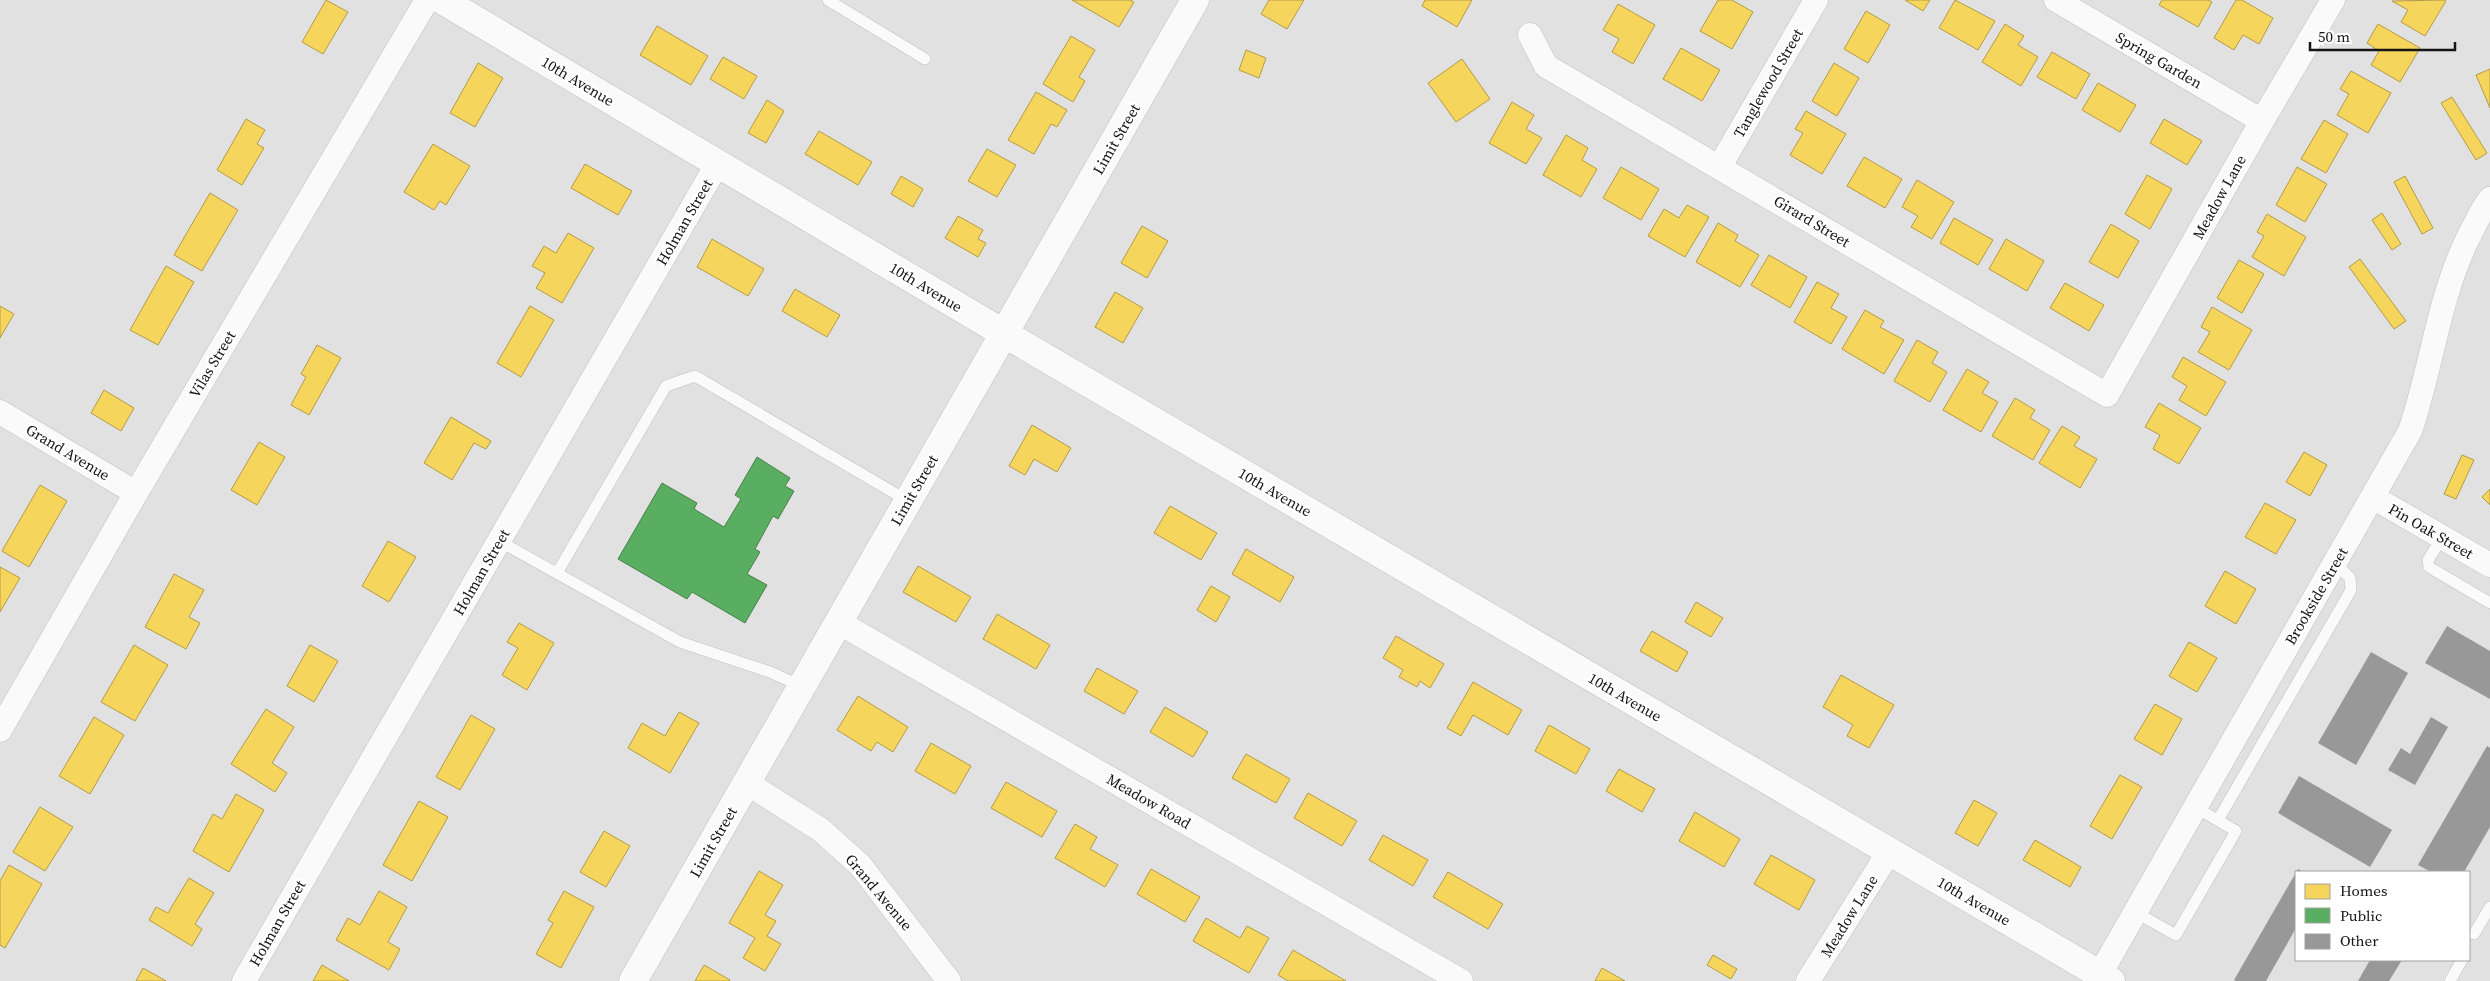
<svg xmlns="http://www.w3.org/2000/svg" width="2490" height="981" viewBox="0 0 2490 981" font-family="'Source Serif 4',serif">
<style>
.homes{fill:#f6d55c;stroke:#b39b47}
.public{fill:#5aae61;stroke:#46804a}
.building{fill:#999899}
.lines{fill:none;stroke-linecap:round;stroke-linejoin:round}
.lane-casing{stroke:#c0bfc0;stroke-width:12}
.street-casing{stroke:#c0bfc0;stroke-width:25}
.secondary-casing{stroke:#c0bfc0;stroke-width:29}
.lane{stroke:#fbfafb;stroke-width:11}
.street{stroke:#fbfafb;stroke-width:24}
.secondary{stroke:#fbfafb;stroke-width:28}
.labels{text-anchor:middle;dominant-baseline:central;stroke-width:5;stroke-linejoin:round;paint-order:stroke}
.street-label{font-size:15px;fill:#161516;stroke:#fff}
</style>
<rect width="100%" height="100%" fill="#e2e1e2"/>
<g class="homes">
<polygon points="326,0 348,12 323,54 302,42"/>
<polygon points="1072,0 1130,0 1134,2 1119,27"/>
<polygon points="1269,0 1304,0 1287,29 1261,14"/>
<polygon points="1425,0 1472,0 1457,27 1422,6"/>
<polygon points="1718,0 1732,0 1753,12 1732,49 1700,31"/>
<polygon points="1905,0 1930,0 1923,11"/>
<polygon points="1955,0 1995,21 1978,50 1939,28"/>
<polygon points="2162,0 2208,0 2212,2 2198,27 2159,5"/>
<polygon points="2236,0 2242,0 2273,18 2259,44 2243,35 2234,50 2214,38"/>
<polygon points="2444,0 2446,1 2425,36 2401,22 2408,10 2392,1"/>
<polygon points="1618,4 1655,25 1633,64 1612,52 1619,39 1603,30"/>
<polygon points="1866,11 1890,25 1868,63 1844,49"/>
<polygon points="2005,24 2024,36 2018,45 2038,57 2021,86 1982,62"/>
<polygon points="2378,24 2420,48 2400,82 2371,65 2379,51 2367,43"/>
<polygon points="657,26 708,56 691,85 640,55"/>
<polygon points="1071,36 1095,50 1079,77 1085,81 1073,102 1043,84"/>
<polygon points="1681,48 1720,70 1702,101 1663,79"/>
<polygon points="1246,50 1266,58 1259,78 1239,70"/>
<polygon points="2052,52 2090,74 2076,99 2037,77"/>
<polygon points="723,57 757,76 744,99 710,79"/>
<polygon points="1462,59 1490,99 1456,122 1428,83"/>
<polygon points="478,63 503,78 475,127 450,113"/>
<polygon points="1834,63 1859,78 1837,116 1812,101"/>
<polygon points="2490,69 2490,108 2476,75"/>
<polygon points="2351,71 2391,93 2368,133 2337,115 2349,94 2340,89"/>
<polygon points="2098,83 2136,105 2120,132 2082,110"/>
<polygon points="1036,92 1067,110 1057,127 1051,124 1034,154 1008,140"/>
<polygon points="2452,97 2487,153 2476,160 2441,103"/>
<polygon points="767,100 784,111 766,143 748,133"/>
<polygon points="1512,102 1534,115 1526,129 1542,138 1526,164 1489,143"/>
<polygon points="1806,111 1846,134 1822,174 1790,155 1803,133 1795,129"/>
<polygon points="246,119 265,130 257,144 264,148 242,185 217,170"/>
<polygon points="2164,119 2202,141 2187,165 2150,143"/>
<polygon points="2324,120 2348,134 2326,173 2301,159"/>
<polygon points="819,131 872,162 858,185 805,154"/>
<polygon points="1566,135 1588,148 1582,160 1597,169 1581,197 1543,175"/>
<polygon points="433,144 470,166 446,205 440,201 434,210 404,192"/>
<polygon points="987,149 1016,165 997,197 968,181"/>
<polygon points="1864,157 1902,179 1885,208 1847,186"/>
<polygon points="585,164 632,191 618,215 571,188"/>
<polygon points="1621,167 1659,189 1641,220 1603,198"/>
<polygon points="2297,167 2327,184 2305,222 2276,205"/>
<polygon points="2147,175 2172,189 2150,229 2125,214"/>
<polygon points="901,176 923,189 913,207 891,194"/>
<polygon points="2405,176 2433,228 2422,234 2394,182"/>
<polygon points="1917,180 1954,202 1932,239 1911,227 1918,216 1902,207"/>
<polygon points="210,193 238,210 202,271 174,255"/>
<polygon points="1687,205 1709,217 1685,257 1648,236 1664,209 1679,218"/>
<polygon points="2382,213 2401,244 2392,250 2372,220"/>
<polygon points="2267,214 2306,237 2284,276 2252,257 2264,236 2257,232"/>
<polygon points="958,216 983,230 978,239 986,243 978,257 945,238"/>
<polygon points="1954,218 1993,240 1978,265 1940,243"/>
<polygon points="1718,223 1738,235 1735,241 1759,255 1740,287 1696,262"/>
<polygon points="2111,224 2139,241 2118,278 2089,262"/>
<polygon points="1142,226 1168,241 1147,278 1121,263"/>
<polygon points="568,233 594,248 562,303 536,288 545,273 532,266 544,246 556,253"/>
<polygon points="712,239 764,269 748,296 697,267"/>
<polygon points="2006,239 2044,261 2027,291 1989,269"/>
<polygon points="1769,255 1807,277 1790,308 1751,285"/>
<polygon points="2360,259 2406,321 2394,329 2349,267"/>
<polygon points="2239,260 2264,274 2242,313 2217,298"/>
<polygon points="166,266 194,282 158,345 130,330"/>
<polygon points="1817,282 1839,294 1831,308 1847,317 1831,344 1794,322"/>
<polygon points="2065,283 2104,305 2089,331 2050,308"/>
<polygon points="795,289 840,315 827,337 782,311"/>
<polygon points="1115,292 1143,308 1123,343 1095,327"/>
<polygon points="0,306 14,314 0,338"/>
<polygon points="530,306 554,320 521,377 497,363"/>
<polygon points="2212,307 2252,330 2229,370 2198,352 2210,332 2201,327"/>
<polygon points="1865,310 1884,321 1880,327 1904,340 1884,374 1842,349"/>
<polygon points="1917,340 1938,352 1932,363 1947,372 1930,402 1894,381"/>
<polygon points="317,345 341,358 309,415 291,405 306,377 301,374"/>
<polygon points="2183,357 2226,382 2206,416 2179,400 2187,386 2172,377"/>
<polygon points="1967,369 1989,382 1982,393 1998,402 1981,432 1943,410"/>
<polygon points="104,390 134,408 121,431 91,413"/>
<polygon points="2015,398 2035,410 2030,418 2050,430 2033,460 1992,436"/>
<polygon points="2159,403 2201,428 2179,464 2153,449 2160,435 2145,427"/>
<polygon points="451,417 491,441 486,449 474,443 452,480 424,463"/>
<polygon points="1032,425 1071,448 1057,472 1034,459 1025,475 1009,466"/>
<polygon points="2062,426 2080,437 2074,446 2097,459 2080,488 2039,463"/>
<polygon points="259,442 285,457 257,505 231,490"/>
<polygon points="2304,452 2327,465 2310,496 2286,482"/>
<polygon points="2462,455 2474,460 2456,499 2444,494"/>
<polygon points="40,485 67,501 29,567 2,551"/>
<polygon points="2490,489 2490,505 2482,497"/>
<polygon points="2265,503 2296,520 2276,554 2245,537"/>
<polygon points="1170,506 1217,533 1201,560 1154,533"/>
<polygon points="388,541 416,557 389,602 362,586"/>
<polygon points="1246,549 1294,577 1280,602 1232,574"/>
<polygon points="918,566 971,597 956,622 903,592"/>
<polygon points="0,567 20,578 0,612"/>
<polygon points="2225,571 2256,589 2236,624 2205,606"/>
<polygon points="174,574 204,590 189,617 200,623 186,649 145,627"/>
<polygon points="1211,586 1230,597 1216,622 1197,610"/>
<polygon points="1696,602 1723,618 1711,637 1685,622"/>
<polygon points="997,614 1050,645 1036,669 983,639"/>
<polygon points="519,623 554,643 527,690 502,675 518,648 507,642"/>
<polygon points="1652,631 1688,652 1677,672 1640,651"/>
<polygon points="1396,636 1444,664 1430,688 1420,681 1417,687 1399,677 1403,670 1383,658"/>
<polygon points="2189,642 2217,658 2197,692 2169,676"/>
<polygon points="134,645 168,665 135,721 101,702"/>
<polygon points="310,645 338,661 314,702 287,686"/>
<polygon points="1097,668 1138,691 1124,714 1084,691"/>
<polygon points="1841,675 1894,705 1869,748 1847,736 1853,725 1823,707"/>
<polygon points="1473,682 1522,710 1508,735 1473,715 1461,736 1447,728"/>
<polygon points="858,696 908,727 893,752 877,742 871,751 837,730"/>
<polygon points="2155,704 2182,719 2162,755 2134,739"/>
<polygon points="1165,707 1208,732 1193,757 1150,732"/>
<polygon points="266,709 294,727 272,763 287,773 275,792 231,764"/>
<polygon points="679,712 699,723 670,773 628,748 642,723 665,736"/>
<polygon points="471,715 495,729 460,790 436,777"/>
<polygon points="94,717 124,735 90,794 59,776"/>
<polygon points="1549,725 1590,749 1576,774 1535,751"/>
<polygon points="931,743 971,766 955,794 915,771"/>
<polygon points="1246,754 1290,779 1276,803 1232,778"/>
<polygon points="1619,769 1655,789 1642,812 1606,791"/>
<polygon points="2120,775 2142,787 2112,839 2090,826"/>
<polygon points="1006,782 1057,811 1042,837 991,808"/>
<polygon points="1308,793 1357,821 1342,846 1294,818"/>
<polygon points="236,794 264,810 229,872 193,851 213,814 222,819"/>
<polygon points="1974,800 1997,813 1978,846 1955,833"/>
<polygon points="419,801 448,817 412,881 383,865"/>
<polygon points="40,807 73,827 45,871 13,852"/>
<polygon points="1695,812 1740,839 1724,867 1679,841"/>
<polygon points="1075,824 1097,837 1090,849 1118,865 1105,887 1055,858"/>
<polygon points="604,831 630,846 606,887 580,872"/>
<polygon points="1383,835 1428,860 1413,886 1369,860"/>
<polygon points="2035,840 2081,867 2070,887 2023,860"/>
<polygon points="1771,855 1815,880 1799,910 1754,884"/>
<polygon points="9,865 42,884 5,948 0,945 0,881"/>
<polygon points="1151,869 1200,897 1185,922 1137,894"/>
<polygon points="759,871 783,885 765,915 776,921 767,936 781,944 765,971 743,958 755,938 729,923"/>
<polygon points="1448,872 1503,904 1488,929 1433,897"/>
<polygon points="189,878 214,893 195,924 202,929 192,946 149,920 156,907 168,913"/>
<polygon points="379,891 407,907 388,942 400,949 389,970 336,940 348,918 360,925"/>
<polygon points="564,891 594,907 561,968 536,954 553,923 548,920"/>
<polygon points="1206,918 1240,938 1247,926 1269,938 1249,973 1193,941"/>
<polygon points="1293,950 1346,981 1288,981 1278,975"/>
<polygon points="1713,955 1737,969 1731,979 1707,965"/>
<polygon points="322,965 349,981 313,981"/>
<polygon points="704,965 730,980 729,981 695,981"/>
<polygon points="143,968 166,981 136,981"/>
<polygon points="1602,968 1625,981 1595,981"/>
</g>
<polygon class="public" points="757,457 790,478 785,486 794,491 778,519 773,516 755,549 760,552 747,574 767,585 745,623 692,592 687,599 618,559 662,483 697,503 694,509 724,527 741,499 735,495"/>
<g class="building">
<polygon points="2447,626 2490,651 2490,699 2425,663"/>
<polygon points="2371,652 2408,673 2356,765 2318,743"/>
<polygon points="2431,717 2448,727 2415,785 2388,770 2401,748 2410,754"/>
<polygon points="2487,746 2490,748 2490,827 2464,872 2431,872 2418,865"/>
<polygon points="2299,776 2392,830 2370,867 2278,813"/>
<polygon points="2298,869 2304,872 2296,872 2296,928 2266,981 2236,981 2234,980"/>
<polygon points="2370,960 2402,960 2389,981 2358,981"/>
</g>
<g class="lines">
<g class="lane-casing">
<g id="lane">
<polyline points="828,0 925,59"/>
<polyline points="2442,538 2428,560 2429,567 2490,603"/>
<polyline points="499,541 680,642 770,672 801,686"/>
<polyline points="557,573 666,386 695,376 908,501"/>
<polyline points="2218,820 2351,590 2350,578 2335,563"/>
<polyline points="2135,912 2176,935 2236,831 2195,807"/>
<polyline points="2474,934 2490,907"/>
<polyline points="2450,981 2462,960"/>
</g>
</g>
<g class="street-casing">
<g id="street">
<polyline points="2056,0 2262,121"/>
<polyline points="1530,35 1546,66 2107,395 2262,121 2333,0"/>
<polyline points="1720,166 1816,0"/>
<polyline points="0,412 136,493"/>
<polyline points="2373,497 2490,565"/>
<polyline points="838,622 1461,981"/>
<polyline points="0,730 136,493 427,0"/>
<polyline points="747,783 821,830 860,865 949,981"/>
<path d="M2100 974 2410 431C2433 364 2438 296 2471 232 2477 221 2482 209 2490 199"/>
<polyline points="244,981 718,163"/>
<polyline points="1808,981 1889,852"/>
</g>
</g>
<g class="secondary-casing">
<g id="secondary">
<polyline points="442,0 1005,334 2111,981"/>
<polyline points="633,981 1195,0"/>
</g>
</g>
<use href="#lane" class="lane"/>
<use href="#street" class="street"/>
<use href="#secondary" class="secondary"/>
</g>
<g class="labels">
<g class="street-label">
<text transform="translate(2159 60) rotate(30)">Spring Garden</text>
<text transform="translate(578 81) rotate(31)">10th Avenue</text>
<text transform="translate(1768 83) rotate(-60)">Tanglewood Street</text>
<text transform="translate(1116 139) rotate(-60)">Limit Street</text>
<text transform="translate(2219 197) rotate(-61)">Meadow Lane</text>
<text transform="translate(1812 221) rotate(31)">Girard Street</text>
<text transform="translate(684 222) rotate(-60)">Holman Street</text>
<text transform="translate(926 287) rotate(31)">10th Avenue</text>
<text transform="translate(212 364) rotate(-59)">Vilas Street</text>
<text transform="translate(68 452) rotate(31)">Grand Avenue</text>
<text transform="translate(914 490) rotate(-60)">Limit Street</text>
<text transform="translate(1275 492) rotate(30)">10th Avenue</text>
<text transform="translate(2431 531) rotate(30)">Pin Oak Street</text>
<text transform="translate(481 572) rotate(-60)">Holman Street</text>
<text transform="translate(2316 596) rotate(-60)">Brookside Street</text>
<text transform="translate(1625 697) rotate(30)">10th Avenue</text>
<text transform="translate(1149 801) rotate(30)">Meadow Road</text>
<text transform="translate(713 842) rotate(-60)">Limit Street</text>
<text transform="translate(879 892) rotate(50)">Grand Avenue</text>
<text transform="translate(1974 901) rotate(30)">10th Avenue</text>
<text transform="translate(1849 916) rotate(-58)">Meadow Lane</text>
<text transform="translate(277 923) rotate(-60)">Holman Street</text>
</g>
</g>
<rect x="2295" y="871" width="175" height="90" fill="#ffffff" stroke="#a2a1a2"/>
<rect x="2305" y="884" width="25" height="15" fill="#f6d55c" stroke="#a2a1a2"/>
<text x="2340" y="896" font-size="15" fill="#161516">Homes</text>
<rect x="2305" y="908" width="25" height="15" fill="#5aae61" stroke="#a2a1a2"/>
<text x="2340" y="921" font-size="15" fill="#161516">Public</text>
<rect x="2305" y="934" width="25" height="15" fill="#999899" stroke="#a2a1a2"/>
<text x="2340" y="946" font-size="15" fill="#161516">Other</text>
<path d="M2310 42v8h145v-8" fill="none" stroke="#161516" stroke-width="2.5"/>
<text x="2318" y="42" font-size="15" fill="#161516" stroke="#ffffff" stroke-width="4" paint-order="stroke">50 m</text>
</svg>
